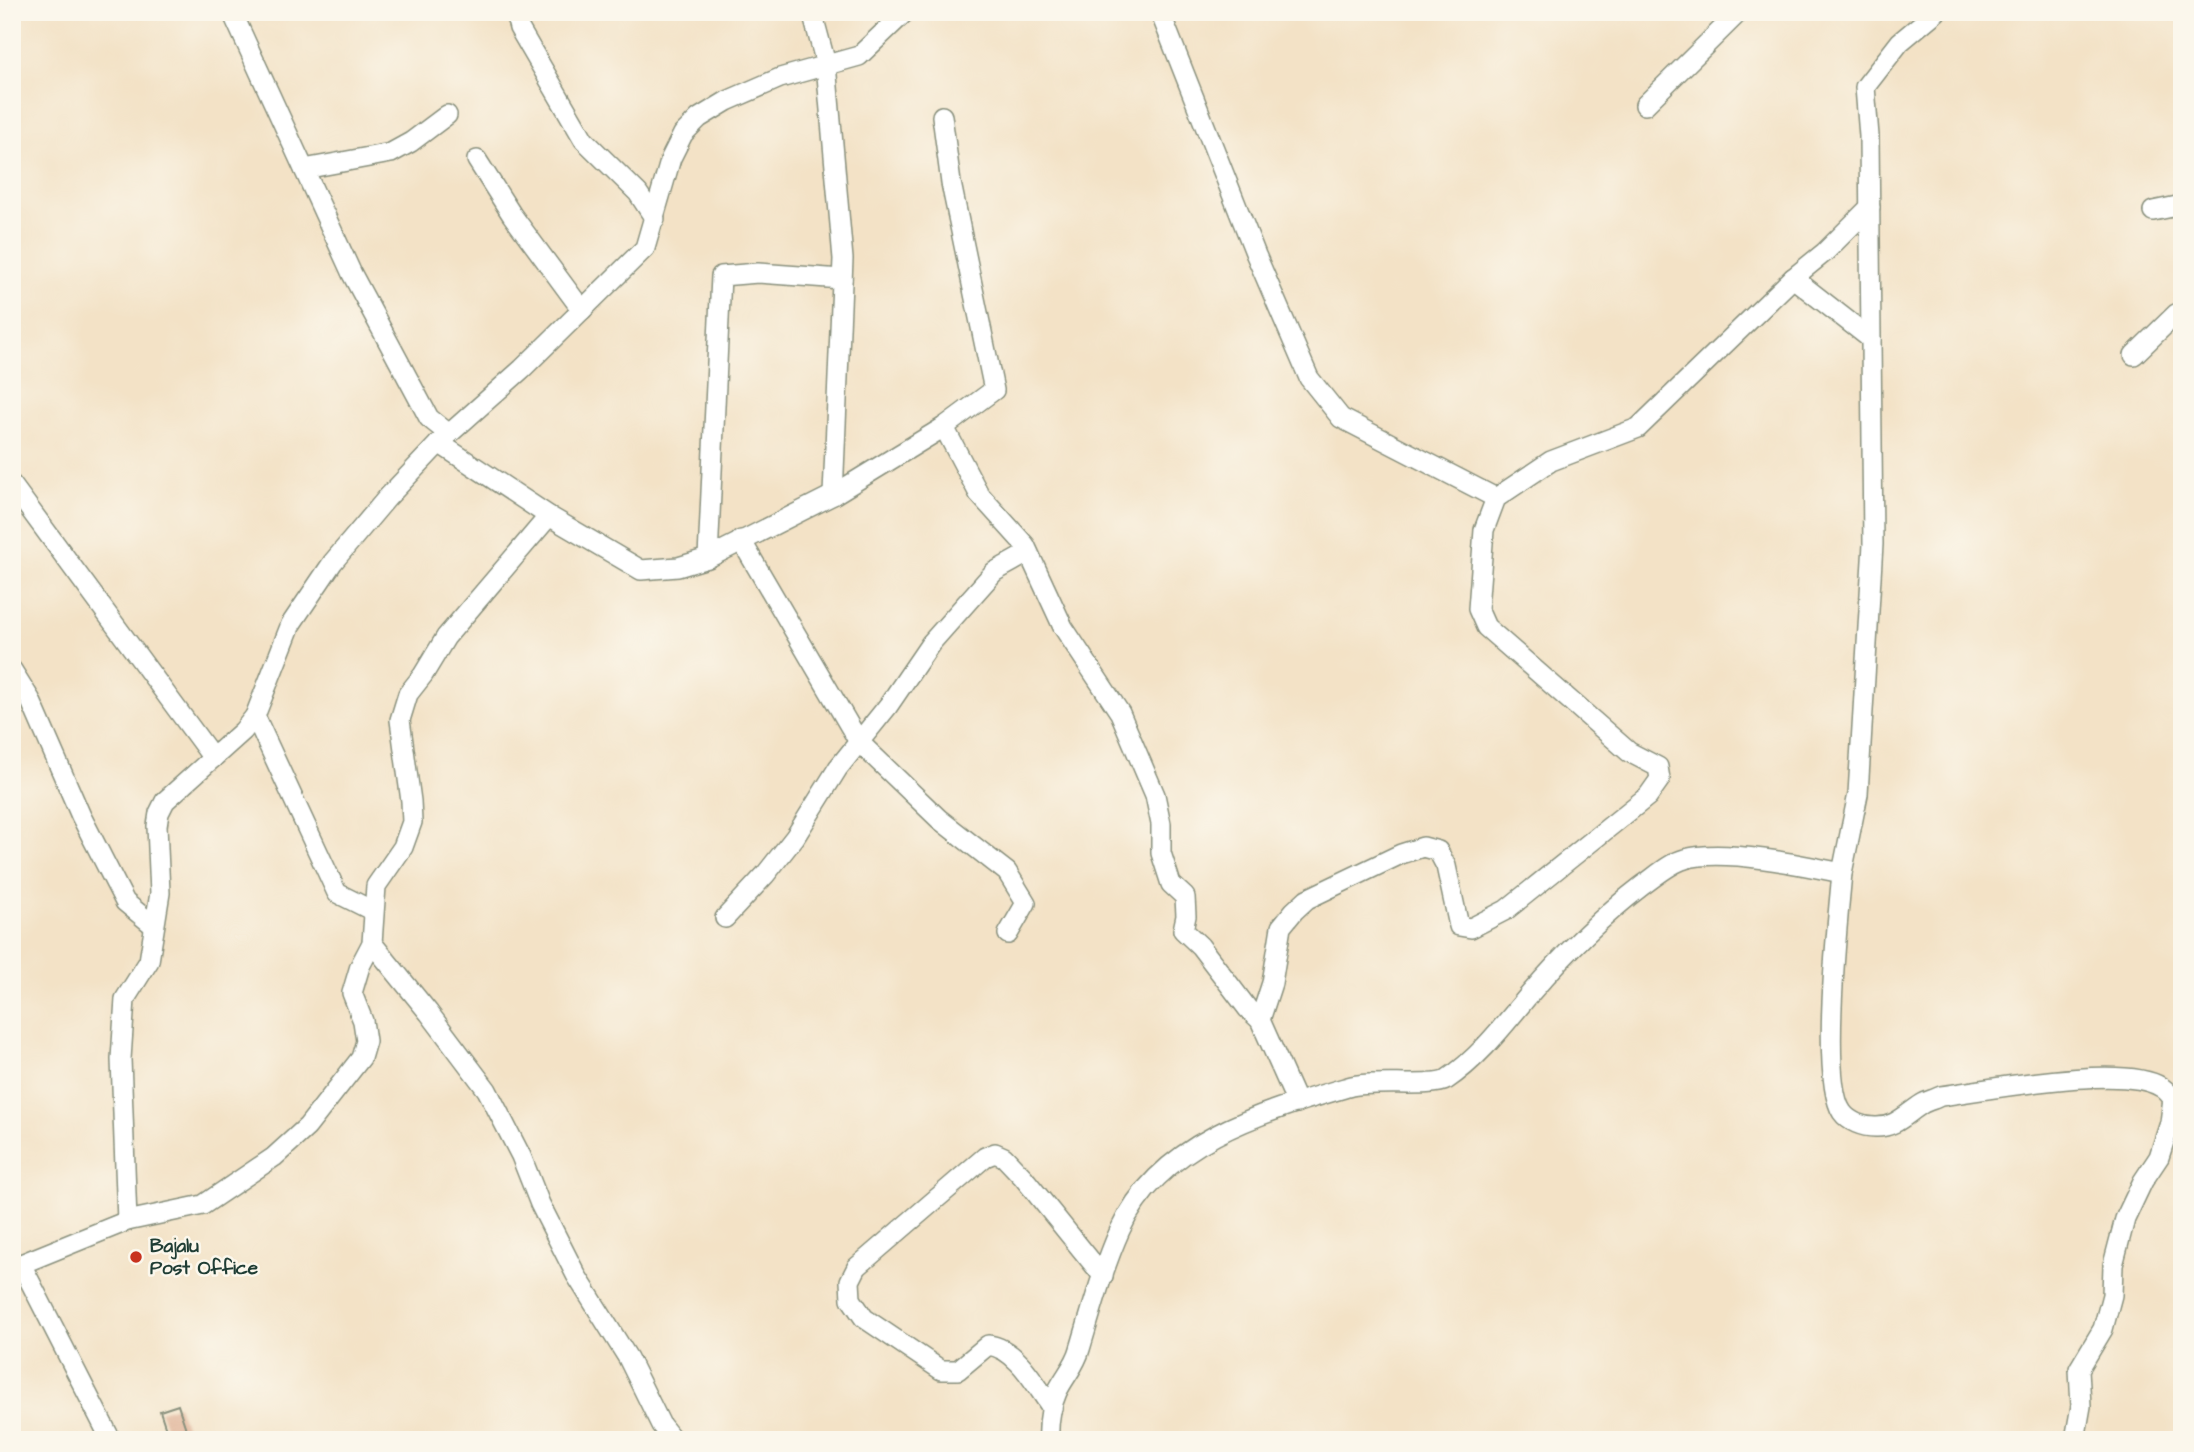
<svg xmlns="http://www.w3.org/2000/svg" width="2194" height="1452" viewBox="0 0 2194 1452" font-family="'Architects Daughter',sans-serif">
<style>
.building{fill:#ddac8e}
.lines{fill:none;stroke-linecap:round;stroke-linejoin:round}
.minor-casing{stroke:#89907d;stroke-width:22}
.minor{stroke:#fff;stroke-width:19}
.poi-dot{fill:#c8321e;stroke:#fbf7ec;stroke-width:2.5}
.labels{text-anchor:middle;dominant-baseline:central;stroke-width:5;stroke-linejoin:round;paint-order:stroke}
.poi-label{font-size:19px;font-weight:bold;fill:#1f3d34;stroke:#fbf7ec;text-anchor:start}
</style>
<rect width="100%" height="100%" fill="#fbf7ec"/>
<filter id="ink" filterUnits="userSpaceOnUse"><feTurbulence type="fractalNoise" baseFrequency=".0143" numOctaves="2"/><feDisplacementMap in="SourceGraphic" scale="14" xChannelSelector="R" yChannelSelector="G"/><feConvolveMatrix kernelMatrix="1 2 1 2 8 2 1 2 1" color-interpolation-filters="sRGB"/></filter>
<filter id="wash" filterUnits="userSpaceOnUse"><feTurbulence type="fractalNoise" baseFrequency=".00686" numOctaves="4" result="noise"/><feDisplacementMap in="SourceGraphic" scale="28" xChannelSelector="R" yChannelSelector="G"/><feGaussianBlur stdDeviation="1.57" result="paint"/><feColorMatrix in="noise" values="0 0 0 0 0 0 0 0 0 0 0 0 0 0 0 0 0 1.4 0 .05"/><feComposite in="paint" operator="in"/></filter>
<g filter="url(#wash)">
<rect width="100%" height="100%" fill="#f3e2c6"/>
<g id="blocks">
<polygon class="building" points="178,1405 186,1429 168,1435 160,1411"/>
</g>
</g>
<g filter="url(#ink)">
<use href="#blocks" fill-opacity="0" stroke="#89907d" stroke-width="2"/>
<g class="lines">
<g class="minor-casing">
<g id="minor">
<polyline points="232,12 352,274 429,418 449,434"/>
<polyline points="515,12 519,28 584,140 638,193 655,219"/>
<polyline points="812,12 826,64 843,259 833,495"/>
<polyline points="1160,12 1256,255 1309,378 1341,418 1496,498"/>
<polyline points="1645,105 1739,12"/>
<polyline points="477,160 512,215 582,310"/>
<polyline points="304,169 391,153 411,142 447,115"/>
<polyline points="2153,211 2182,205"/>
<polyline points="1793,278 1871,339"/>
<polyline points="2134,355 2176,314 2182,311"/>
<polyline points="944,427 979,494 1025,545 1063,627 1120,713 1155,795 1161,824 1161,853 1171,884 1185,897 1186,916 1183,930 1200,946 1248,1009 1260,1020 1297,1103"/>
<polyline points="439,443 549,516 641,570 678,567 708,558 833,495 944,427 994,390 951,183 942,116"/>
<polyline points="12,485 213,758"/>
<polyline points="741,540 859,742 939,819 1007,872 1026,903 1008,934"/>
<polyline points="708,558 721,276 758,273 842,279"/>
<polyline points="12,670 30,699 81,816 125,902 154,926"/>
<polyline points="255,716 337,893 373,911"/>
<path d="M1842 873C1838 917 1820 1080 1842 1112 1849 1122 1863 1127 1875 1127 1895 1128 1906 1114 1922 1104 1927 1101 1935 1099 1941 1096 1987 1090 2124 1063 2161 1087 2165 1089 2169 1094 2173 1098L2170 1123 2159 1157 2143 1181 2125 1219 2113 1265 2112 1295 2103 1329 2079 1369 2081 1406 2075 1440"/>
<polyline points="725,918 765,875 795,837 838,768 888,706 931,643 994,572 1028,553"/>
<polyline points="372,943 429,1013 487,1090 521,1156 540,1204 576,1275 628,1358 661,1425 673,1440"/>
<polyline points="1260,1020 1272,983 1281,927 1294,911 1307,899 1401,854 1423,847 1438,851 1446,866 1459,926 1471,928 1506,910 1648,796 1660,779 1658,767 1629,752 1486,627 1478,609 1484,530 1496,498 1551,461 1638,428 1793,278 1825,252 1870,207"/>
<polyline points="127,1221 121,1059 125,999 149,961 160,893 157,826 159,813 165,801 243,731 255,716 291,624 333,562 387,498 439,443 522,369 645,248 671,158 683,134 699,118 727,101 780,78 859,56 905,12"/>
<polyline points="21,1264 111,1440"/>
<polyline points="12,1265 21,1264 127,1221 203,1205 274,1157 307,1127 361,1058 366,1041 363,1021 352,993 360,966 372,943 376,886 403,847 412,822 411,801 400,720 408,694 423,675 446,637 549,516"/>
<path d="M1052 1408C1036 1386 1017 1348 988 1345L958 1370H941L864 1318 851 1299 850 1281 857 1267 985 1157 995 1153 1004 1157 1023 1177 1103 1276"/>
<path d="M1049 1440C1048 1423 1050 1408 1057 1392 1064 1377 1076 1365 1080 1349 1092 1309 1103 1268 1120 1230 1160 1141 1263 1112 1348 1087 1369 1080 1433 1088 1446 1080 1479 1058 1504 1025 1529 995 1564 954 1601 917 1643 885 1656 876 1670 863 1685 859 1722 848 1804 865 1842 873L1858 794 1873 544 1869 136 1865 87 1900 42 1936 12"/>
</g>
</g>
<use href="#minor" class="minor"/>
</g>
</g>
<circle class="poi-dot" cx="136" cy="1257" r="7"/>
<g class="labels">
<g class="poi-label">
<text x="150" y="1246">Bajalu<tspan x="150" dy="22">Post Office</tspan></text>
</g>
</g>
<rect width="2194" height="1452" fill="none" stroke="#fbf7ec" stroke-width="42"/>
</svg>
